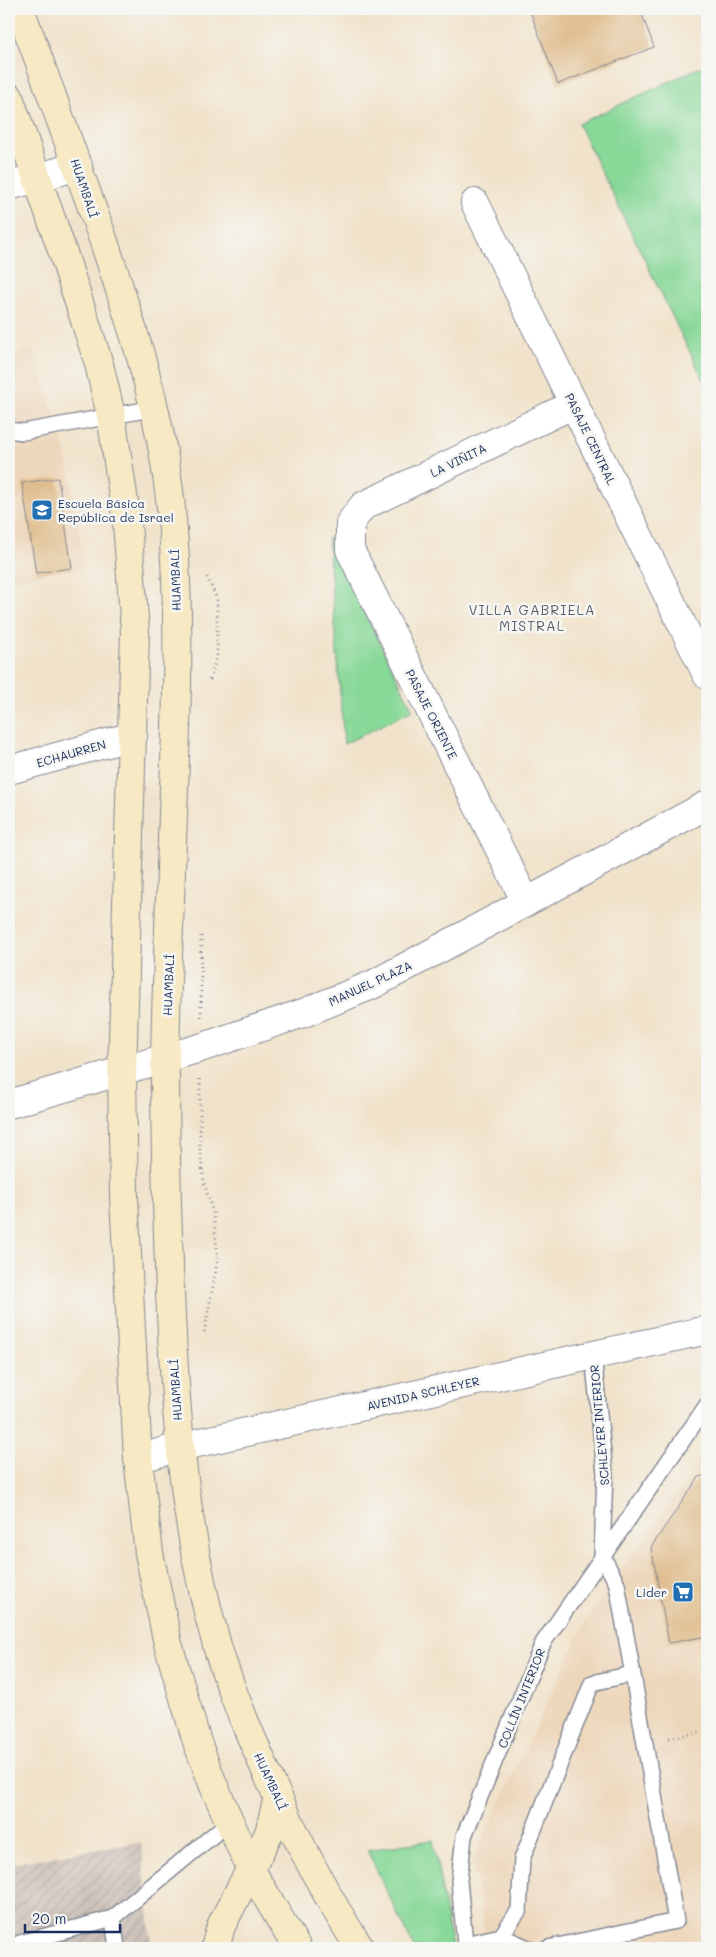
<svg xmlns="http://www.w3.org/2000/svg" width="716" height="1957" viewBox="0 0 716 1957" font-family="Mali,sans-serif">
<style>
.built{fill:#edd7bb}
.industrial{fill:url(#industrial-furrows)}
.green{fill:#88d898;stroke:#52847b}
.building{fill:#e0be8f}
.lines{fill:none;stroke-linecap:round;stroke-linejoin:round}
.service-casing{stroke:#868994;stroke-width:18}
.minor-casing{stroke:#868994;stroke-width:30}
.secondary-casing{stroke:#868994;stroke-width:30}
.path{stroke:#868994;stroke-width:3;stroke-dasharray:1 4;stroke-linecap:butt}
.service{stroke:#fff;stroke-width:15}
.minor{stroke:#fff;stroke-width:28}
.secondary{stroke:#f6e9c3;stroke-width:28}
.labels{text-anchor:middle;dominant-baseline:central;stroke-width:5;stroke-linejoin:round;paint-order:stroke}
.street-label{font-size:12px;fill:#1b2f5e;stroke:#f6f6f2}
.poi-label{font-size:12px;fill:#1b2f5e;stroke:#f6f6f2;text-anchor:start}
.neighbourhood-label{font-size:14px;letter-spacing:1px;fill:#60616f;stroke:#f6f6f2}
</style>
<defs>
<pattern id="industrial-furrows" width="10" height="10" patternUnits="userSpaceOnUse" patternTransform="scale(1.25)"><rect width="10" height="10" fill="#ccc2b9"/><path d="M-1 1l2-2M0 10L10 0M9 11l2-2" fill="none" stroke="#afa7a1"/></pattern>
</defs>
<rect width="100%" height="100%" fill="#f6f6f2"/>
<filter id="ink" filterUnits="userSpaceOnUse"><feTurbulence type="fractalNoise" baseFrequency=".02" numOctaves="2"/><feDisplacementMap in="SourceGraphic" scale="10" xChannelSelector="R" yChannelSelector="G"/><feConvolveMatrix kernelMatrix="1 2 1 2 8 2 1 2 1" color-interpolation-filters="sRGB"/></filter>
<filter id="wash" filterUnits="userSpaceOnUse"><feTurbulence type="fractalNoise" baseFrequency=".0096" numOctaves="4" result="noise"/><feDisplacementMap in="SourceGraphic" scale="20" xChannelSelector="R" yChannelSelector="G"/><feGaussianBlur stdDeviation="1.12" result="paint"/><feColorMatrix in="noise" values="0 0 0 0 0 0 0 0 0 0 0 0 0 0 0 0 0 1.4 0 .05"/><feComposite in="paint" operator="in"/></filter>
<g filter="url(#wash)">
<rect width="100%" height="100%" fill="#f1e3cb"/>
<g class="built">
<polygon points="33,349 66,453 85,568 36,575 9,582 9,356"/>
<polygon points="707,1451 707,1948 487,1948 473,1860 585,1622"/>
</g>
<polygon class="industrial" points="141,1842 152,1948 9,1948 9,1864"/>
<g class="green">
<polygon points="707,64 707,387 578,124"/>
<polygon points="328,537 413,710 344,744"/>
<polygon points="433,1840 452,1948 414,1948 367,1850"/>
</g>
<g id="blocks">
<g class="building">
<polygon points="529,9 640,9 654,47 558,84"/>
<polygon points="58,478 72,568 36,573 22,483"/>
<polygon points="707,1475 707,1636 669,1643 651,1547 699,1477"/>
</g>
</g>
</g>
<g filter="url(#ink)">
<use href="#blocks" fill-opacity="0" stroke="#868994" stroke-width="1"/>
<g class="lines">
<g class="service-casing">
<g id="service">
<polyline points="9,430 23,432 156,408"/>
<polyline points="113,1918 117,1948"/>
<polyline points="501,1936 519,1910 522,1859 592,1683 632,1674"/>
<polyline points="20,1948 20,1943 113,1918 229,1822"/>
<polyline points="528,1948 501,1936 465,1944 459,1881 464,1836 543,1643 707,1405"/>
<polyline points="548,1948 676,1921 617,1584 602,1555 605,1473 593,1355"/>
</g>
</g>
<g class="minor-casing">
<g id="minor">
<polyline points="9,186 78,166"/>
<polyline points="475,203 707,675"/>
<polyline points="9,770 133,736"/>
<polyline points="526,902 350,550 350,523 363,506 574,404"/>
<polyline points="9,1104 200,1048 306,1012 372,985 707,805"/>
<polyline points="138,1459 179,1447 707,1330"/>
</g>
</g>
<g class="secondary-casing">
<g id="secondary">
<path d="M20 9C48 84 75 160 102 236 133 328 161 410 171 508 183 628 175 749 171 870 169 933 166 997 165 1060 165 1138 167 1215 170 1292 175 1412 184 1533 218 1649 232 1694 251 1737 270 1780 296 1838 325 1895 360 1948"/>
<polyline points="9,97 64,256 99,364 111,415 127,522 135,632 122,1073 124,1198 138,1459 149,1553 168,1644 197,1742 213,1784 251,1870 297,1948"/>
<polyline points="215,1948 221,1926 269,1833 278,1797"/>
</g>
</g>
<g class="path">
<polyline points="207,577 217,599 217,656 209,683"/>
<polyline points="201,1017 201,934"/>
<polyline points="200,1079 200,1151 204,1182 213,1213 218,1258 204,1334"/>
<polyline points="669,1738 707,1731"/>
</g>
<use href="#service" class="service"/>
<use href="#minor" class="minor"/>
<use href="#secondary" class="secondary"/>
</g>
</g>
<defs>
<g id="school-square" transform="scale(1.125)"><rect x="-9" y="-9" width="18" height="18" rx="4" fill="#1f6fb2" stroke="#f6f6f2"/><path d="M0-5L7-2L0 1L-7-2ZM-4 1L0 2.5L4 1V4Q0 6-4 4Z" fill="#fff"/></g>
<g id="supermarket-square" transform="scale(1.125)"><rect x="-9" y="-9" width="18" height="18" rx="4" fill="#1f6fb2" stroke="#f6f6f2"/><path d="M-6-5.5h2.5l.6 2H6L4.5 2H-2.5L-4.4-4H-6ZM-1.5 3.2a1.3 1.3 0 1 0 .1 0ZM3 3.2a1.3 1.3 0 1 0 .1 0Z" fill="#fff"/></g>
</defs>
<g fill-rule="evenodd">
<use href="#school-square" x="42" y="510"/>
<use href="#supermarket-square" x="683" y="1592"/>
</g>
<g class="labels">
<g class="street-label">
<text transform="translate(85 188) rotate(71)">HUAMBALÍ</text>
<text transform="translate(591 439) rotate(64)">PASAJE CENTRAL</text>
<text transform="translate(458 460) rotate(-26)">LA VIÑITA</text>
<text transform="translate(175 580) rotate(-92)">HUAMBALÍ</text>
<text transform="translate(432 714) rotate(63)">PASAJE ORIENTE</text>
<text transform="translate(71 753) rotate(-16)">ECHAURREN</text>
<text transform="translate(370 983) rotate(-25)">MANUEL PLAZA</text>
<text transform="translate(168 985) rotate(-88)">HUAMBALÍ</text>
<text transform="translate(175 1390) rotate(-94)">HUAMBALÍ</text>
<text transform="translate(423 1393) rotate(-13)">AVENIDA SCHLEYER</text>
<text transform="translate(599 1425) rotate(-95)">SCHLEYER INTERIOR</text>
<text transform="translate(521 1698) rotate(-68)">COLLÍN INTERIOR</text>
<text transform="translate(271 1781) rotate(65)">HUAMBALÍ</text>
</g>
<g class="poi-label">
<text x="58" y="503">Escuela Básica<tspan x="58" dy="14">República de Israel</tspan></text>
<text x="667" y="1592" text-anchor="end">Lider</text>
</g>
<g class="neighbourhood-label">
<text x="532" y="609">VILLA GABRIELA<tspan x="532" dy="16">MISTRAL</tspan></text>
</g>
</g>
<rect width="716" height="1957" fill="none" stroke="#f6f6f2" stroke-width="30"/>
<path d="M25 1924v8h95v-8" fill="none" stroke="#1b2f5e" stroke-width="2.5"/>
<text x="32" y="1924" font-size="15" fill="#1b2f5e" stroke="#f6f6f2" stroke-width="4" paint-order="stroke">20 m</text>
</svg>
